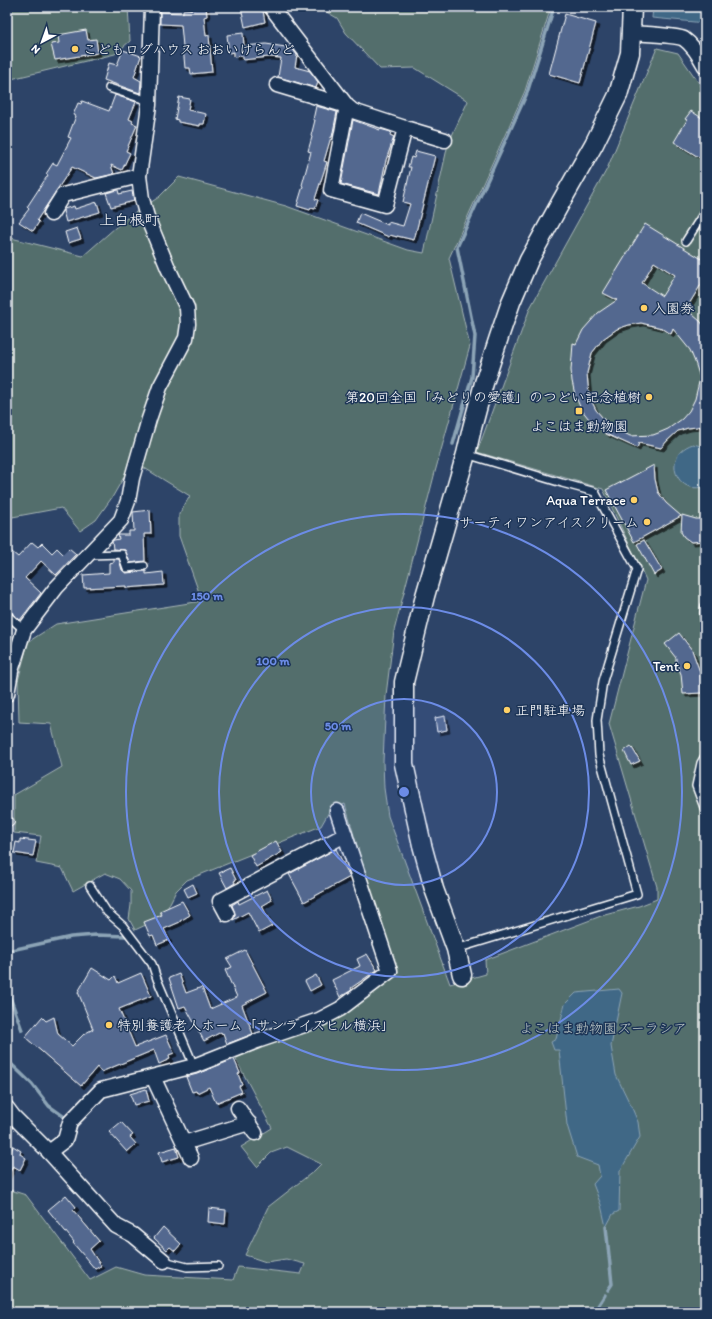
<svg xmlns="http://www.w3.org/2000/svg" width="712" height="1319" viewBox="0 0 712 1319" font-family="Itim,'Klee One',sans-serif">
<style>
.green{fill:#526e6c;stroke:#a8b6b6}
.water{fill:#3f6786;stroke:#8ca4b6}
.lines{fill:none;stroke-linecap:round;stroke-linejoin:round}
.stream{stroke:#8ca4b6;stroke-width:3.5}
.building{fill:#52688f;stroke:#fff;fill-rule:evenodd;filter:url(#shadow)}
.service-casing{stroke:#fff;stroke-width:10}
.minor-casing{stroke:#fff;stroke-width:17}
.tertiary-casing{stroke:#fff;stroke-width:21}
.service{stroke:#1d3557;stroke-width:7}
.minor{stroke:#1d3557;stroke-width:14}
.tertiary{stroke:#1d3557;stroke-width:18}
.ring{fill:none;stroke:#6c8ce6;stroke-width:2}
.poi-dot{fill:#ffd166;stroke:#1d3557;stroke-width:1.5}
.labels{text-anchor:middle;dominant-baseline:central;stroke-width:3;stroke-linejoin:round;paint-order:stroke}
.poi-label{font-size:14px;fill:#fff;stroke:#1d3557;text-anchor:start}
.park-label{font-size:14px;fill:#bac5c4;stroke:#1d3557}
.neighbourhood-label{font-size:15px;fill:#fff;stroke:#1d3557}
.centre{fill:#6c8ce6;stroke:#1d3557;stroke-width:2}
.ring-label{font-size:12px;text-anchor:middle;font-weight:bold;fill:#6c8ce6;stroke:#1d3557;stroke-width:3;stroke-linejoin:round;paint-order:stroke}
</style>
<defs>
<filter id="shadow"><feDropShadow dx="3" dy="3" stdDeviation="0" flood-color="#0009"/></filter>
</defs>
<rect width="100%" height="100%" fill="#2d4468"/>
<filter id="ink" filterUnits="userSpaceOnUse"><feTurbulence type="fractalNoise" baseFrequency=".025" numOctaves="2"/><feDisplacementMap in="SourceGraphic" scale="8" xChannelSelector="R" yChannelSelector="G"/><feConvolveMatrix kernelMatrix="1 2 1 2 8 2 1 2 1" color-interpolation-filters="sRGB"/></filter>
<g filter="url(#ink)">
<g class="green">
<polygon points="10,7 128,7 130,41 115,54 7,80 7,47 9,43"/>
<polygon points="318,7 551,7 525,91 449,258 470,346 435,472 394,631 386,695 383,762 384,788 388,816 450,984 486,974 485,960 601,916 639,906 657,899 657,887 609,724 646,580 603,489 477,452 530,308 607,169 657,48 678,53 701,86 705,87 705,1312 7,1312 7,1189 26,1195 90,1280 116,1267 144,1275 233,1280 238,1267 301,1274 305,1264 286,1259 266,1262 245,1255 268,1207 314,1171 321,1164 287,1147 271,1153 257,1167 241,1147 272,1128 234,1056 323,1026 393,972 345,804 330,810 321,826 187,880 176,891 167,909 150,923 135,930 129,919 131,905 131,891 120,879 105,873 73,891 62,868 36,863 41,836 14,833 14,795 62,767 51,724 19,722 18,681 28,642 56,624 202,601 179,536 179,514 190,496 133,461 113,496 96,520 80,531 61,508 7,518 7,237 83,256 124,220 159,197 179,177 286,206 408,250 424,253 448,144 468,101 415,68 380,69 346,33 337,18"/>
</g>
<g class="water">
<polygon points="653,7 705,7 705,23 652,18"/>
<path d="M693 444 705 447V486C677 497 660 455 693 444Z"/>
<polygon points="619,989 622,993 611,1046 616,1075 632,1108 638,1122 640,1137 620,1171 619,1211 613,1214 606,1227 601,1205 593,1184 600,1176 598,1165 577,1157 567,1125 559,1050 554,1050 551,1042 556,1039 565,1004 576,993"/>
</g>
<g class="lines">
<g class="stream">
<polyline points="453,444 472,377 475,336 457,247 527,93 554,7"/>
<polyline points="7,951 71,937 96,935 126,936"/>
<polyline points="7,989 22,1030"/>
<polyline points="7,1060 32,1084 49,1106 63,1116"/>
<polyline points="606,1227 612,1284 608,1290"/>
<polyline points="594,1312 605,1295"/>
</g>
</g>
<g class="building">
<polygon points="196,7 206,7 207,16 204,17 206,36 209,35 212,72 191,74 190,68 185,68 181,25 160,24 160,12 183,13 183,10 196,9"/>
<polygon points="241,7 260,7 261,11 263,11 265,22 245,27"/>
<polygon points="565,14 596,23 580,83 549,74"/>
<polygon points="86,30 88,40 96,39 98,53 55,60 51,44 59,43 58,35"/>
<polygon points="243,33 244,46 266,44 292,48 297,55 295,67 310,71 318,82 316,88 278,77 281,58 269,57 243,60 243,56 234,57 234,52 229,53 227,35"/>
<polygon points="123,50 141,56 134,77 141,81 140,93 104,80 109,63 117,65"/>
<polygon points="115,95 136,102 129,119 133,121 132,123 137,125 126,151 130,153 122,170 111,165 114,174 96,178 72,167 37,220 39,222 33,231 19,222 29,209 27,207 48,175 46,174 53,163 57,165 71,138 68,137 76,116 73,115 78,103 81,104 82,101 109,111"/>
<polygon points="179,97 190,99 188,110 206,114 204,124 200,124 200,126 178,122 178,120 175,119"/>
<polygon points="316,106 337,112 332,137 331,137 324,161 327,162 315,199 318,200 315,209 311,208 310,210 297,206 303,186 302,185 311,152 308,151 312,137 311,136 315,120 313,120"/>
<polygon points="691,111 705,120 705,161 674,142 687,120 685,119"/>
<polygon points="353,120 380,130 380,129 391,132 390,135 394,137 386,160 379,194 341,184"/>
<polygon points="416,151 435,156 414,240 397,236 397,237 390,235 389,237 356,223 360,213 388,225 388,222 403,226 410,204 403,202 411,167 408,167 411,157 414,158"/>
<polygon points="118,190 119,194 132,191 134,201 111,207 106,193"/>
<polygon points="97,202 100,212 66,222 63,211 64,209 74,206 75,209"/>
<path d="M645 224 705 261V278L686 309 700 321 705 327V426L688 428 678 431 667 441 661 448 639 443 637 448 606 434 589 419 581 409 575 395 572 381 571 370 573 343 576 344 583 330 598 313 617 300 603 293ZM654 262 675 275 662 296 642 283ZM641 323 662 328 671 334 673 329 690 350 695 362 700 378 695 399 689 411 682 419 668 429 661 432 653 435 630 436 608 424 596 410 589 396 587 373 592 353 603 339 617 329 629 325Z"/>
<polygon points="77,228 81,239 68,243 65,232"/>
<polygon points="654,465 655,479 658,492 666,503 681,516 634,542 606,490"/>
<polygon points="150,510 151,534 144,534 145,561 130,563 125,550 113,549 112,541 114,540 119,539 118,535 129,535 129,531 134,531 133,512"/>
<polygon points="682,515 696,519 705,519 705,541 691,542 684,537 681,532"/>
<polygon points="644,540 662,570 654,575 637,544"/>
<polygon points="32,542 38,547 42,543 52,553 57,548 63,554 69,548 76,554 56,575 41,561 25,578 41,593 20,620 10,611 7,610 7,548 18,557"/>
<polygon points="114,559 119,559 122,570 126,573 146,571 146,574 163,572 164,585 126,588 126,586 84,588 83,575 109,573 109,563 114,562"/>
<polygon points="679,633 692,650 700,672 702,693 683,694 681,674 676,662 676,658 665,644"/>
<polygon points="445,716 447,730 437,732 435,718"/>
<polygon points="631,746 640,761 631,765 624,751"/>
<polygon points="20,839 36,841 33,856 14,853 16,842 20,843"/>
<polygon points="276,841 282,852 256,867 250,855"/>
<polygon points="336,849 350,877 304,902 289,874"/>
<polygon points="230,868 236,880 234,881 235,883 227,888 219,873"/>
<polygon points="193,884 197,893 188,897 184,889"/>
<polygon points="267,890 272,900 262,906 272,926 259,933 248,912 233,920 235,914 232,905 238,901 239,904"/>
<polygon points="182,901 190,915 180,921 180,922 164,929 169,940 157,945 153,935 150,936 144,922 162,915 160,911"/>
<polygon points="245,950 267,992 242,1005 253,1034 227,1044 223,1033 222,1034 221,1032 204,1041 185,1006 179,1008 169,978 179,974 186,993 202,987 210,1009 237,997 225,970 232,967 227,959"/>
<polygon points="367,954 377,970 351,988 352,990 340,997 332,980 360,966 357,959"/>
<polygon points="92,968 111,980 115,976 118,983 141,973 151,996 119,1009 135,1047 166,1035 174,1053 169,1055 170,1059 159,1064 154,1050 101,1072 97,1067 81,1086 25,1037 42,1017 46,1021 54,1017 58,1034 72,1046 84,1034 93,1029 78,992"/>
<polygon points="316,975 321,985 310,991 305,981"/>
<polygon points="234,1059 240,1073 238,1074 242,1084 239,1086 242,1092 216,1103 209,1087 197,1093 196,1091 192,1092 186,1077 197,1074"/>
<polygon points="146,1089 149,1101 134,1105 130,1094"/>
<polygon points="121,1122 133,1135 130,1137 136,1144 127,1152 109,1132"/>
<polygon points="13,1146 21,1151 20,1154 26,1158 20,1170 13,1166 7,1177 7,1149 11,1151"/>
<polygon points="176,1147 179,1157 162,1162 159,1152"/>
<polygon points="66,1195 76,1207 73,1210 99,1241 90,1249 101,1266 95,1269 73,1243 74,1242 48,1210"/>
<polygon points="209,1208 226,1210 225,1224 208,1222"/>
<polygon points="163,1227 181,1244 175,1251 170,1247 167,1250 154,1238"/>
</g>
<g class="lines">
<g class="service-casing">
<g id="service">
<polyline points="109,88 149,101"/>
<polyline points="686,241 705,211"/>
<polyline points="89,555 122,554 127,568 144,566"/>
<polyline points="705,606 704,613 705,625"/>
<polyline points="7,615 24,630"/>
<polyline points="705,756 701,763 696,786 705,810"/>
<polyline points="7,822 10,822"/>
<polyline points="90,886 107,912 123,926 152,964 157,979 194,1066"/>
<polyline points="456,949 637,894 599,755 597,720 603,681 637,569 595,492 562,483 466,454"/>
<polyline points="164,1261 187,1267 218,1266"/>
</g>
</g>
<g class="minor-casing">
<g id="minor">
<polyline points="271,7 347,106 331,190 385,205 405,128 353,111 347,106 277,85"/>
<path d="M631 33C641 34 677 35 684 39 693 45 700 57 705 66"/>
<polyline points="405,128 445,140"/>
<polyline points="51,214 63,195 139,176"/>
<polyline points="7,694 11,671 24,630 56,588 121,520 128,501 132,478 149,419 160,387 186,338 188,324 187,308 168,268 147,217 142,199 139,176 149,105 152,7"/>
<polyline points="227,914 220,901 345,835"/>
<polyline points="153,1077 191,1158"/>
<polyline points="7,1108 13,1116 49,1152 65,1140 70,1122 101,1090 194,1066 257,1041 319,1020 340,1009 390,971 337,811"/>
<polyline points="238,1108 255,1133"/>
<polyline points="184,1143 249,1123"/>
<polyline points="49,1152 116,1226 133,1235 164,1261"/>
</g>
</g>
<g class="tertiary-casing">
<polyline id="tertiary" points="462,975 456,949 434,889 422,845 404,764 404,682 425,596 466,454 472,428 484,383 499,337 511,302 529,260 561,202 594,144 618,95 630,53 632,7"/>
</g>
<use href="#service" class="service"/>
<use href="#minor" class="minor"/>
<use href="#tertiary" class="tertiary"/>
</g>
</g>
<circle cx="404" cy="792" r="93" fill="#6c8ce6" fill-opacity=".12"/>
<g class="ring">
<circle cx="404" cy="792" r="93"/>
<circle cx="404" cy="792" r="185"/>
<circle cx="404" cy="792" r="278"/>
</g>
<g class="poi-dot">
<circle cx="75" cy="49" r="4"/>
<circle cx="644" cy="308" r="4"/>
<circle cx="649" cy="397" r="4"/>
<rect x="575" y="407" width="8" height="8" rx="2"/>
<circle cx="634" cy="500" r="4"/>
<circle cx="647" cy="522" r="4"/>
<circle cx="687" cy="666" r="4"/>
<circle cx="507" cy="710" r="4"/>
<circle cx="109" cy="1025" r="4"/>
</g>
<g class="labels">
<g class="poi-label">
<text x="83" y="49">こどもログハウス おおいけらんど</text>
<text x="652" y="308">入園券</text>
<text x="641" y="397" text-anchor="end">第20回全国「みどりの愛護」のつどい記念植樹</text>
<text x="579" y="426" text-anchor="middle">よこはま動物園</text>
<text x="626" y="500" text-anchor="end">Aqua Terrace</text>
<text x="639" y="522" text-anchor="end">サーティワンアイスクリーム</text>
<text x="679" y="666" text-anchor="end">Tent</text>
<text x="515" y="710">正門駐車場</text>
<text x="117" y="1025">特別養護老人ホーム「サンライズヒル横浜」</text>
</g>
<g class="park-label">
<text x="603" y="1028">よこはま動物園ズーラシア</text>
</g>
<g class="neighbourhood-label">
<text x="129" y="220">上白根町</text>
</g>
</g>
<circle cx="404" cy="792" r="6" class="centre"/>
<g class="ring-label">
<text x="207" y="600">150 m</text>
<text x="273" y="665">100 m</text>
<text x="338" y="730">50 m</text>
</g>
<rect width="712" height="1319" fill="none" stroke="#1d3557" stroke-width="24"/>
<rect x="12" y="12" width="688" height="1295" fill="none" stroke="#fff" stroke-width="1.5" filter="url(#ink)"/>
<g transform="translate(42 42) rotate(221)" stroke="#1d3557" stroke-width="3" paint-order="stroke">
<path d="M0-3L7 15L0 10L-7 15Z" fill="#ffffff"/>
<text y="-6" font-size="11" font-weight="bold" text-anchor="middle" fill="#ffffff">N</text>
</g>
</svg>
